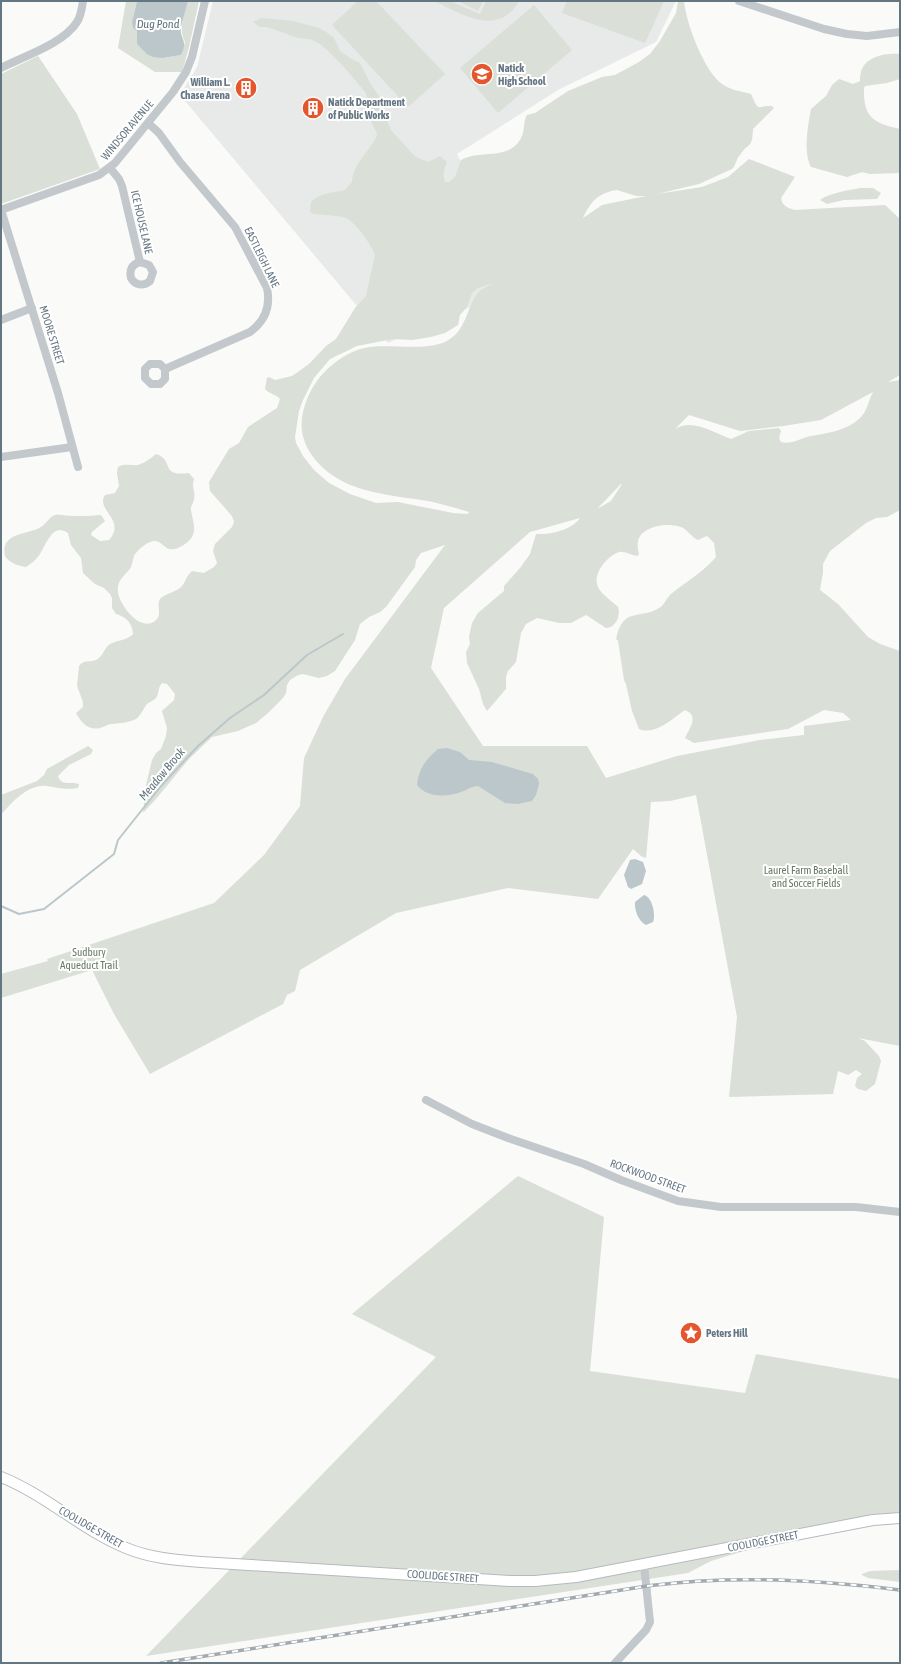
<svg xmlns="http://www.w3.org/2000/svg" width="901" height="1664" viewBox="0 0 901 1664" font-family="'Asap Condensed',sans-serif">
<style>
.built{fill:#e8e9e9}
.green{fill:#dadfd7;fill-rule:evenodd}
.water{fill:#bbc7cb}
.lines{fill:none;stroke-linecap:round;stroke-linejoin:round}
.stream{stroke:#bbc7cb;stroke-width:2}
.major-casing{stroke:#b5babe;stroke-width:12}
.minor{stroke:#c3c8cc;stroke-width:8}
.major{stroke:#fff;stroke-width:10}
.rail-casing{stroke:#a2aab0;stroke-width:3.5}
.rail{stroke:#fff;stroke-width:2;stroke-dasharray:6;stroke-linecap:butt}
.labels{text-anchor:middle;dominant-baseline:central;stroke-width:4;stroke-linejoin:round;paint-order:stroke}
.poi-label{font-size:11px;font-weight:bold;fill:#657683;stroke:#fff;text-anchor:start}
.street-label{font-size:11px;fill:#657683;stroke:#fff}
.park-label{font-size:11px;fill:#687a64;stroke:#fff}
.water-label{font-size:12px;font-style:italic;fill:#60757c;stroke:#fff}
</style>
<rect width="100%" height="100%" fill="#fafaf8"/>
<polygon class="built" points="213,1 676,1 656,42 558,90 457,154 523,284 388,343 180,95 197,67"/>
<g class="green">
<path d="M126 1H137C135 11 129 24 137 31V44L163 58 181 55 185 42C178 29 184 15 188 1H199L189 47 182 72H155L118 48Z"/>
<polygon points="358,1 376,1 445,74 408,107 332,25"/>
<path d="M434 1H450L480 14 486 1H519C498 38 462 14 434 1Z"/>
<polygon points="458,1 483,1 478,11"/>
<polygon points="567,1 664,1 645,43 562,13"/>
<path d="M678 1H684C686 23 704 71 722 84 732 91 741 91 751 94 760 114 756 105 772 106L774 108 753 129C752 150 749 141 740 155 736 159 736 165 732 169L699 184 657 194 702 187 728 177 749 159 795 177 781 198C782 206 788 208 795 210L885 205 900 219V375L888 382 900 380V510L887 517 876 518 866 523 830 551 823 564V573L820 590 838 604 868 637 880 644 900 651V1046L858 1038 865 1041 879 1056 881 1061 875 1084 866 1091 858 1089 855 1086 857 1078 862 1074 856 1070 848 1075 838 1071 833 1094 729 1097 737 1017 696 795 670 801 651 802 646 858 641 856 633 849 598 899 508 888 396 913 300 970 295 991 287 995 283 1004 150 1074 114 1014 92 970 1 998V974L48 961 47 959 214 903 264 855 300 806 304 758 324 715 345 679 445 545 421 553 416 560 415 567 410 574 386 607 380 612 369 617 360 624 355 640 335 671 327 676 319 678 303 674 298 675 290 680 287 685 286 693 283 698 268 713 256 723 238 731 212 737 189 759 156 799 143 813 146 785 152 760 156 753 161 749 166 736 167 728 162 711 174 700 175 694 167 684 162 683C157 688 160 694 155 699 153 701 149 702 147 704 143 709 141 715 136 719 128 723 120 723 112 724 108 724 106 726 103 727 90 732 82 724 76 713L83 707V702L77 686 79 666C85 659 88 663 96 660 103 657 104 648 110 644 118 640 128 640 133 634 132 622 126 617 116 614L112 608V598L110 594 104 588 95 584 83 573 81 558 71 545 68 533C53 522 47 543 40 554 37 559 32 563 26 567 19 566 9 563 5 556 0 532 28 535 41 527 46 524 49 517 55 515 61 514 67 516 73 516 83 516 92 516 101 515L105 521 92 532 91 535 100 541 109 540C127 520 95 510 105 495L115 493 119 486 117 473 118 467C125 463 131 466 138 465 145 463 151 458 156 454 175 460 159 477 189 473L194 479C191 490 196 491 194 499 194 503 190 506 191 510 192 519 197 528 192 537 188 543 177 551 169 549 166 548 162 544 159 542 151 538 141 547 136 553 133 556 133 562 131 567 127 574 119 578 118 587 115 601 141 635 156 620 163 614 155 604 161 598 167 593 177 592 182 586 186 581 186 576 192 571L204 573 214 567 217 563 213 551 215 544 232 527 234 522 232 516 210 491 209 482 229 449 239 443 248 427 277 408 280 399C276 394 269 394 265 389L267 378 269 377 275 380 292 376 298 372 310 363 326 346 336 339 355 308 366 296 375 255C372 245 355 222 346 218 336 215 324 215 314 214L310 212 311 202 317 197 325 194 345 190 352 182C353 165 368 152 376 138L377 133 372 124 366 93 344 67 328 51 320 44 310 39 298 38 267 27H260L253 22 261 18 293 21 319 28 326 32 334 38 340 51 352 59 360 63 370 83 383 102 385 115 391 130 411 152 416 157 428 162 440 156 447 162C444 169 442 174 445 182H449L455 177 461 160C482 149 510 162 522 136 525 130 523 121 527 115L535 113 568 91 602 77 615 75 639 62 650 54 660 41 676 13ZM617 190 636 196H646L602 205 583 218C591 201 598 193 617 190ZM493 283C489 286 481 289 478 293 467 306 467 328 450 339 429 354 385 341 360 349 335 358 315 377 306 402 299 421 300 437 311 454 338 493 385 494 428 501 442 504 456 508 469 512L468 514 453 513 398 502 376 503 350 494 329 483 314 470 303 456 296 443 295 437 299 411 303 400 314 378 330 359 357 346 393 339 412 340 431 337 445 333 458 325 460 315 467 307 472 293 478 288ZM873 392C868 401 868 411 859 419 846 431 827 433 811 436 801 438 791 445 781 442L779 438 781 431 779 428 749 431 731 439C713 433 693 418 675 429L689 415 740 431 783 426 821 420ZM622 484 611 501 597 509 621 484ZM580 518C572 530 550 535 536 534L530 554 520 568 504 586V591L478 613 472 623 469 637 470 644 466 652 467 663 479 689 483 704 487 711 506 689V677L508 671 516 662 521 633 526 624 537 618 559 623H571L586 615 606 628C616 627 621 616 618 607 612 601 602 595 598 587 592 574 607 556 619 552 624 551 631 555 637 556L639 554C638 550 637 545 638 541 641 526 668 522 681 527 687 529 691 537 698 540L707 536 714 543 716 557C703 572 686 582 671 594 666 598 665 605 659 608 640 620 623 606 616 639L618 641 624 680 626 684 632 711 639 729C655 736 673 718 685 710 700 716 689 729 685 738L694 743 788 729 824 710 843 713 851 720 804 726V735L760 740 677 756 606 778 587 746H483L431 668 444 608 530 532Z"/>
<polygon points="534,5 572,50 498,113 460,68"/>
<path d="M900 54V79L887 83 865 86 864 88C863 117 873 123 900 129V173L870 174 862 172 847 177 811 167C803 152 808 125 811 109L826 96 832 85 839 79 853 84 860 81C860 78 860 75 861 72 865 56 887 53 900 54Z"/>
<polygon points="38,56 77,114 100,169 1,204 1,74"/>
<path d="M861 188H873L881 193 877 199 844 200 827 204 820 200C829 193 849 190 861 188Z"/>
<path d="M88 746 93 750 91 754 69 765 58 776C62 787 70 781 79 784L78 788C65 790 59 788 47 786 28 784 12 802 1 815V795L37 781 44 775 47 769Z"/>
<polygon points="518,1176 604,1217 590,1371 745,1393 756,1354 900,1379 900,1511 884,1517 800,1534 711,1561 688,1573 146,1656 436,1357 352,1314"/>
<polygon points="900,1570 900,1582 868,1578 862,1575 862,1574 870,1571"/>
</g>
<g class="water">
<path d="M137 1H188C186 9 183 18 181 27 179 39 189 40 181 55L163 58 153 57 147 54 137 44V31L133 28 132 22Z"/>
<path d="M447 748 460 752 469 760 492 762 533 774 538 779 539 784 536 795 532 801 518 804 505 803 478 786C472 786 467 790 461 792 447 797 427 798 417 785 419 769 425 760 438 749Z"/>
<polygon points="635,859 643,862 646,871 642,884 631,889 628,887 624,875 630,860"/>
<path d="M644 895C652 897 656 914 653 922L646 925C639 922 634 910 635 902Z"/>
</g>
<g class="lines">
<polyline class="stream" points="1,906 19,914 44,909 114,854 118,840 161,786 198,746 230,718 264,695 307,655 343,634"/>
<g class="major-casing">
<path id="major" d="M1 1477C46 1495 82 1530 126 1548 150 1558 175 1560 201 1562L510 1581H535L576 1577 873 1520 900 1518"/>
</g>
<g class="minor">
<polyline points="739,1 824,29 847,34 867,36 900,32"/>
<path d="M1 68C24 56 63 44 77 22 81 16 82 8 83 1"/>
<path d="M148 123 159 133 180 162 235 227 267 288C271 307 265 321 250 332L165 369 160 364H150L145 369V378L151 384H160L165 379V369"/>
<path d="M110 168 119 179 122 186 140 262C132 264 129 270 131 278 135 285 143 287 150 281L153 272 149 265 140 262"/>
<polyline points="1,210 99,175 115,163 173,92 186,72 192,57 205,1"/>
<polyline points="1,210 58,393 78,467"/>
<polyline points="1,320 32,308"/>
<polyline points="1,457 72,447"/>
<polyline points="426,1100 472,1124 508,1138 584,1164 621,1180 678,1201 721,1207 856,1207 900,1212"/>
<polyline points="615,1663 646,1630 650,1622 644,1565"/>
</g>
<use href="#major" class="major"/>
<g class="rail-casing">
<path id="rail" d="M161 1663 647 1586C665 1584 684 1582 702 1581 768 1577 835 1582 900 1590"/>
</g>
<use href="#rail" class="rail"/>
</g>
<defs>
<g id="school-disc" transform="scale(1.15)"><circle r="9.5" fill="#e4572e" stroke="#fff"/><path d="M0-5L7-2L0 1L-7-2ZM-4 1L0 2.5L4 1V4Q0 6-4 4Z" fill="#fff"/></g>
<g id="building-disc" transform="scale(1.15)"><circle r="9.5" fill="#e4572e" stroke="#fff"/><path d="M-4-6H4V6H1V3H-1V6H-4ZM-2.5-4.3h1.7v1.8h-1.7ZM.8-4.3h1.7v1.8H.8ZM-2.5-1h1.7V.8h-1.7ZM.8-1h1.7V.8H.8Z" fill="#fff"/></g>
<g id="sight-disc" transform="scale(1.15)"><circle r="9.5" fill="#e4572e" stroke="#fff"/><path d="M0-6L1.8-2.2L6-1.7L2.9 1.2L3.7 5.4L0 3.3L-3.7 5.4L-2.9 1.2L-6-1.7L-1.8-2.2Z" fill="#fff"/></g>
</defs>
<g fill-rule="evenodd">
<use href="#school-disc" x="482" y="74"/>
<use href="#building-disc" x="246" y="88"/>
<use href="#building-disc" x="313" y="108"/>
<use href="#sight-disc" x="691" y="1333"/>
</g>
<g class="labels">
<g class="poi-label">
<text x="498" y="68">Natick<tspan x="498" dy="13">High School</tspan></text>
<text x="230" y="82" text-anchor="end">William L.<tspan x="230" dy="13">Chase Arena</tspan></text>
<text x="328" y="102">Natick Department<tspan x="328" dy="13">of Public Works</tspan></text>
<text x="706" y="1333">Peters Hill</text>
</g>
<g class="street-label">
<text transform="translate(127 130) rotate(-50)">WINDSOR AVENUE</text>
<text transform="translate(142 222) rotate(77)">ICE HOUSE LANE</text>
<text transform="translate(262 257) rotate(64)">EASTLEIGH LANE</text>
<text transform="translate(52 335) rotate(73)">MOORE STREET</text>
<text transform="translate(648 1176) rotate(20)">ROCKWOOD STREET</text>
<text transform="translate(91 1527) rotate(30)">COOLIDGE STREET</text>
<text transform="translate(763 1541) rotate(-11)">COOLIDGE STREET</text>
<text transform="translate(443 1576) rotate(4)">COOLIDGE STREET</text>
</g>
<g class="park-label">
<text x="806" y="870">Laurel Farm Baseball<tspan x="806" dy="13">and Soccer Fields</tspan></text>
<text x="89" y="952">Sudbury<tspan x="89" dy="13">Aqueduct Trail</tspan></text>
</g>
<g class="water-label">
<text x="158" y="24">Dug Pond</text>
<text transform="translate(162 774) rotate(-50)">Meadow Brook</text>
</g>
</g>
<rect width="901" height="1664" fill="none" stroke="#657683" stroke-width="4"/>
</svg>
